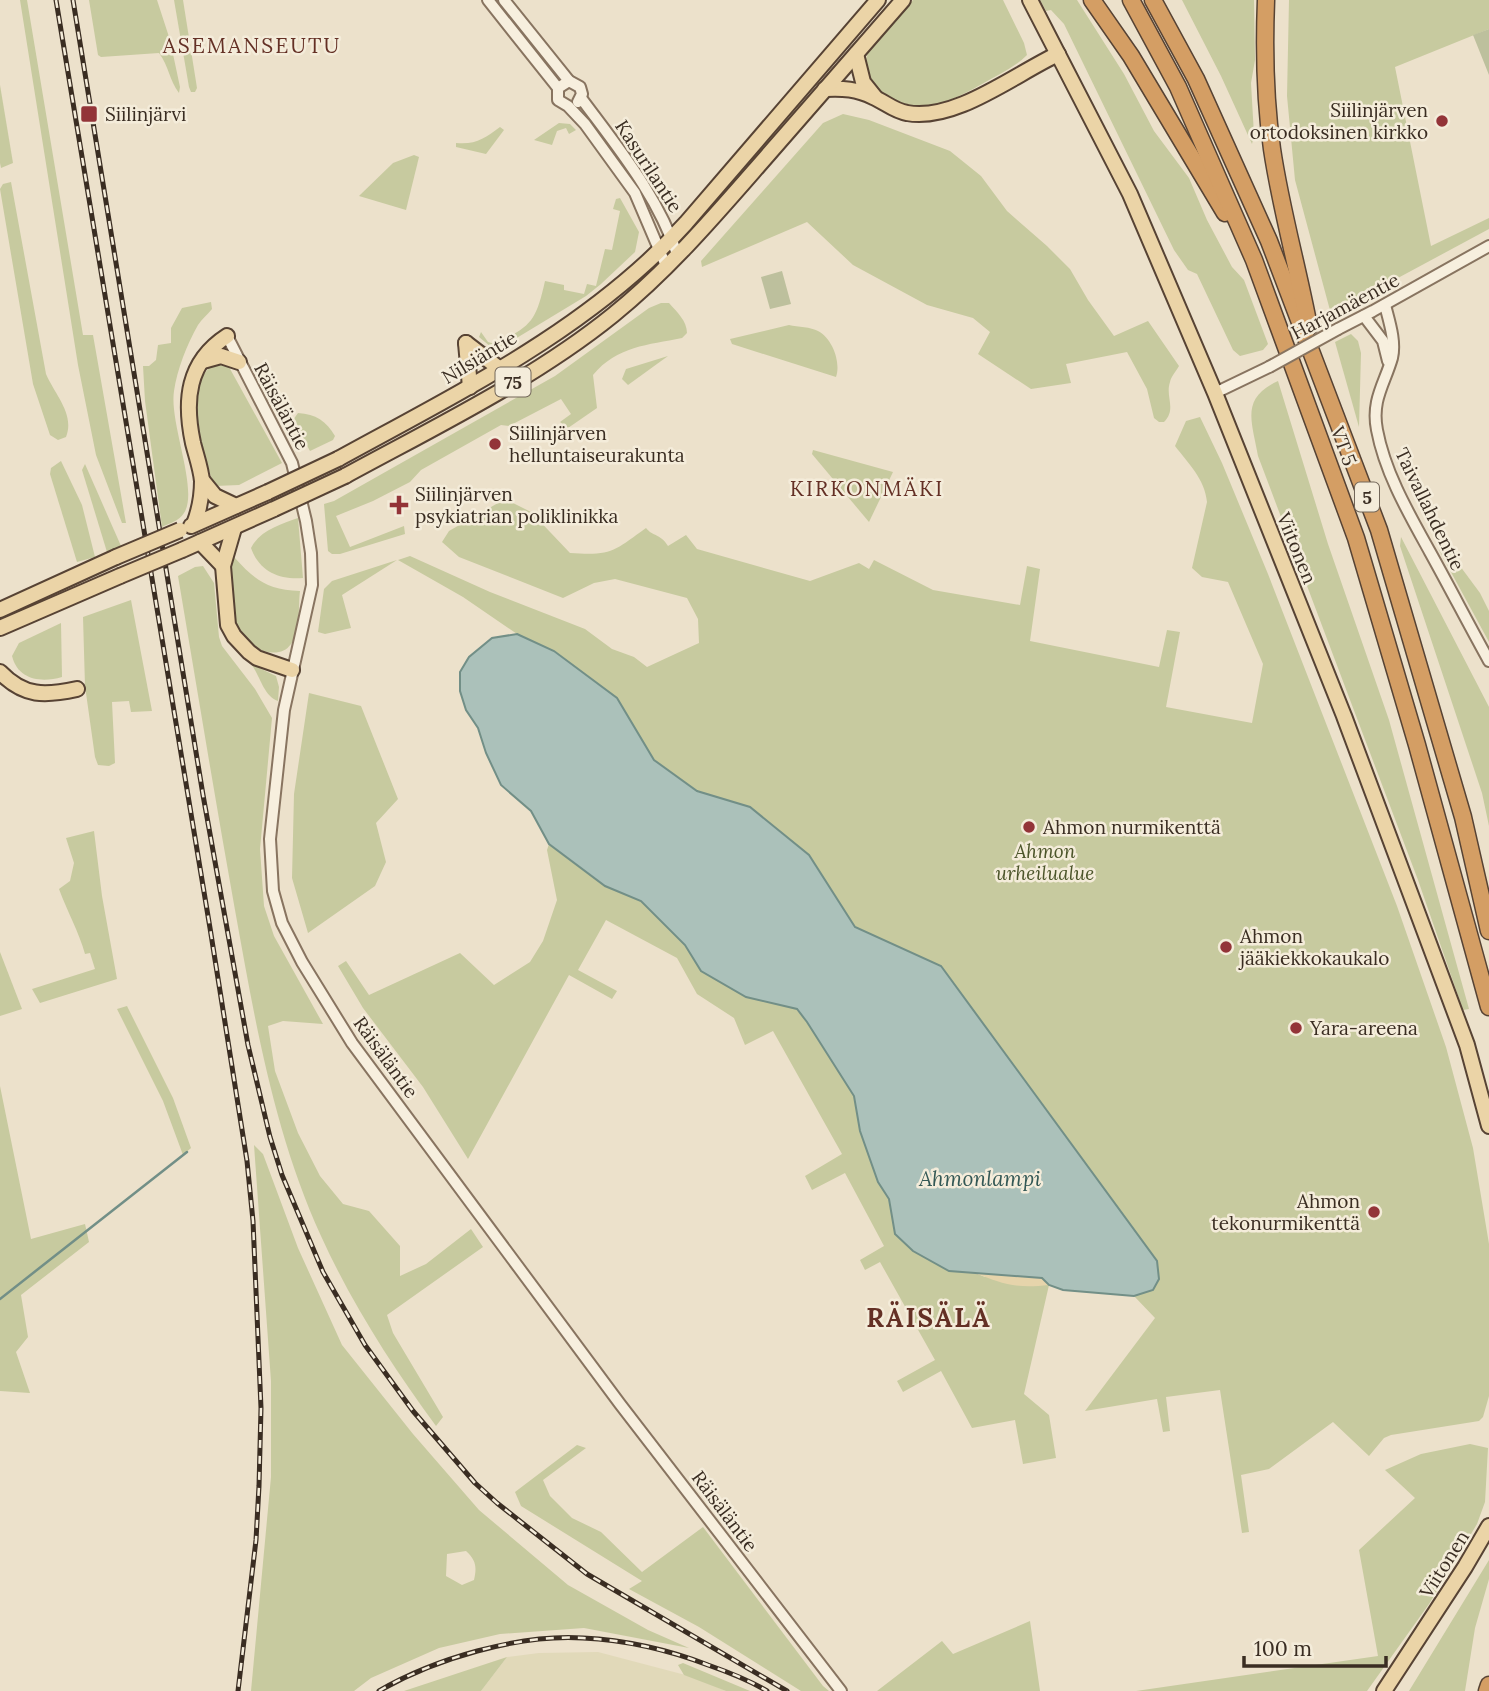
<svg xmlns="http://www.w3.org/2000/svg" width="1489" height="1691" viewBox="0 0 1489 1691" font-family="Lora,serif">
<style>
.farmland{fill:#e1d9b9}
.green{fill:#c7ca9f;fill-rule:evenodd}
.sand{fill:#e6d4ab}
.cemetery{fill:#bdc09d}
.water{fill:#abc1ba;stroke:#728f87;stroke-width:2}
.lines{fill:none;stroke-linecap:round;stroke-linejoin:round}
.stream{stroke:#728f87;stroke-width:2.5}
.minor-casing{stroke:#887460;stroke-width:14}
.major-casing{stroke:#574334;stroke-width:18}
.highway-casing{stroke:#574334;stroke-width:19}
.minor{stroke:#f7efde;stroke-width:10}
.major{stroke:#ebd4a7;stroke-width:14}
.highway{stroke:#d49e64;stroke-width:16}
.rail-casing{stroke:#3a2d22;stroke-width:5}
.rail{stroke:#f4ecda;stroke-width:2.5;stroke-dasharray:8;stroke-linecap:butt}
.minor-bridge-casing{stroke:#887460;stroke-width:14;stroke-linecap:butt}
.major-bridge-casing{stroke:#574334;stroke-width:18;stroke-linecap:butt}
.minor-bridge{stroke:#f7efde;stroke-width:10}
.major-bridge{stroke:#ebd4a7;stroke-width:14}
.poi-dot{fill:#933438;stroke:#f4ecda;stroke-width:2.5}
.labels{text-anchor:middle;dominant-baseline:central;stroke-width:5;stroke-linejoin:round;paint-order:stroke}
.shield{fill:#f4ecda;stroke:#726659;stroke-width:2}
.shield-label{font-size:18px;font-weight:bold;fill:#3a2d22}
.poi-label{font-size:19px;fill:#3a2d22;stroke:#f4ecda;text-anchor:start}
.street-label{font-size:19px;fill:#3a2d22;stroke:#f4ecda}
.park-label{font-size:19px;font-style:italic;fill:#4c552a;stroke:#f4ecda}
.neighbourhood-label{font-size:21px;letter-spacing:2px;fill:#643025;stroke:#f4ecda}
.water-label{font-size:21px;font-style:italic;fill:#335855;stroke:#f4ecda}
.district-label{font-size:26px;font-weight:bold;letter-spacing:2px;fill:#643025;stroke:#f4ecda}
</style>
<rect width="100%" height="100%" fill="#ece1cb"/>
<polygon class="farmland" points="598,1652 693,1677 726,1691 481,1691 507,1657 539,1653"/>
<g class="green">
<polygon points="20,0 27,0 83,335 93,335 126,523 122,523 96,455 78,365"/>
<path d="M89 0H157L170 40 180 87 179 93C169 80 169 66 159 53L101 57 98 55Z"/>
<polygon points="174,0 183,0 197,88 195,92 191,92 189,87"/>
<path d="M913 0H1003L1024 43 1027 55C1014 68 998 75 982 84 950 102 906 124 875 88 867 78 863 65 868 53 878 34 899 16 913 0Z"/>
<polygon points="1040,0 1077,0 1124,74 1154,131 1189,178 1207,220 1232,267 1244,280 1268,344 1263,350 1240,356 1233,350 1197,274 1188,270 1174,250 1064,24 1051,10 1046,11"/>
<polygon points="1182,0 1254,0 1255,60 1251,83 1254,135 1252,144 1221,76"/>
<polygon points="1289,0 1489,0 1489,29 1395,67 1431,246 1489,218 1489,229 1331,314 1295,180 1287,96"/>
<polygon points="0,85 13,163 1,168 0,163"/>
<path d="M843 114 869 120 950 151 981 176 1007 211 1047 246 1070 269 1088 300 1114 336 1148 321 1179 366C1176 371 1171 377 1170 382 1165 397 1177 409 1164 422H1159L1154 418 1147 389 1127 352 1066 364 1071 383 1031 389 978 354 990 332 973 318 927 305 853 265 807 222 702 267 701 261 823 123Z"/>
<polygon points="559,123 570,124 576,130 569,134 566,128 557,131 552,145 534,140"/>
<path d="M500 127 504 130 486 154 456 147V143C476 145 485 138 500 127Z"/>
<polygon points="414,155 419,157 406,210 359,196 393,163"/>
<path d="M11 182 46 374C55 395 75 414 66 437L58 440 50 435 33 384 0 189 3 184Z"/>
<path d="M620 198 639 232 635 252 601 284 586 296 505 345 491 347 479 337 481 332 488 342 495 344C532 326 536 321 545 281L564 285V290L584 294 587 284 596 286 605 249 612 250 620 211 613 209 616 199Z"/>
<path d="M211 302 212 309C207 315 202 319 198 325 187 344 177 370 174 391 169 423 199 490 184 513 179 521 170 523 162 527L145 401 143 366H149L156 360 158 345 171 343V328L182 308Z"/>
<path d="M661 303H669C677 312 687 321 687 333L682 338C648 345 617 346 593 375L597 408 568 428 560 422 571 414 561 399 509 426 501 425 421 470 410 482 373 501 336 516 350 547 404 526 405 534 340 554H332L328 551 324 504 334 501 555 376 649 308Z"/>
<path d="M789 325C798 327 811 327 818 331 833 339 841 363 836 377L732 344 730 339Z"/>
<polygon points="1351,334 1358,341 1361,353 1359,427 1335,342"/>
<polygon points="668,356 628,385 622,379 626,369"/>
<path d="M217 363 229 367 282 463 239 485 215 486 212 480C203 449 179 382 217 363Z"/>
<path d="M1278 381 1328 544 1389 720 1469 1009 1463 1010 1418 880 1258 456C1252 421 1240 399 1278 381Z"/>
<path d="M298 413C316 414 326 421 335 436L333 440 310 451 293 420Z"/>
<path d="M1200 417 1222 463 1268 574 1397 906 1446 1047 1473 1148 1489 1244V1396L1483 1417 1479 1421 1391 1435 1384 1438 1369 1456 1333 1422 1269 1469 1241 1475 1249 1532 1242 1533 1220 1390 1166 1397 1170 1431 1163 1432 1157 1399 1085 1411 1155 1318 1134 1296 1153 1289 1159 1279 1157 1261 941 966 855 927 809 855 750 807 697 791 654 760 617 698 554 651 517 634 463 597 398 560 410 556 490 592 585 629 612 649 634 657 647 667 699 643 698 619 687 598 615 579 594 583 563 598 459 557 442 542 449 531 505 499 531 512 570 553C612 556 614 551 646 528 653 537 660 533 668 546L686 535 697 549 810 581 859 563 869 569 874 560 933 590 1020 605 1027 566 1040 569 1030 641 1159 667 1167 630 1180 632 1166 707 1252 723 1263 664 1228 582 1202 577 1192 568 1207 502C1205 479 1188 463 1175 446L1186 421Z"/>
<polygon points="813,450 893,472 869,522 812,454"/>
<polygon points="61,461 82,505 95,557 77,562 50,474 51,468"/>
<polygon points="85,464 121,546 107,552 82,470"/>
<path d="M298 518 303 578C279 580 259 571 251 548 259 531 281 524 298 518Z"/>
<polygon points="1401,537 1489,707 1489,826 1482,793 1400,546"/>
<polygon points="1440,539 1480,593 1489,611 1489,642 1439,550"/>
<path d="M234 557C255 580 267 590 300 591 298 606 301 631 291 644 278 663 245 647 238 629 232 616 232 575 231 559Z"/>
<polygon points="397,560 342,595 351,628 325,634 318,632 324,589 332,581"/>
<path d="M203 566 214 583 219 637 222 646 255 689 272 718 260 849 264 906 274 936 323 1024 283 1021 268 1026 275 1071 298 1133 320 1176 343 1204 369 1211 400 1246V1276L426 1264 471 1229 483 1247 387 1315 393 1333 443 1417 436 1426C392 1366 352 1304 321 1236 274 1133 255 1021 235 910 215 799 197 688 178 576L195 567Z"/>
<polygon points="131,600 152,711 131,712 129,701 112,702 115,763 109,766 98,765 95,757 85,686 83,617"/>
<path d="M61 623 62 677C41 683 18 680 12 656L19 643Z"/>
<path d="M251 664 276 676 279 687 278 701C263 695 261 677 251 664Z"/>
<polygon points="309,693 361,706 398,799 376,823 386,862 375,886 308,933 292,878 294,794"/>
<path d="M94 831 102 896 117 979 40 1003 32 989 95 969 90 953 85 954C79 932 67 911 59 889L70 881 74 863 66 838Z"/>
<polygon points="549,844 605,886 641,901 685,945 701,971 746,997 796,1009 807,1022 854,1096 860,1131 878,1182 889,1199 895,1234 949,1271 973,1272 985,1277 991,1274 1042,1278 1049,1285 1024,1394 1049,1415 1056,1458 1023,1464 1015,1420 972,1428 941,1371 903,1392 897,1381 935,1360 880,1262 865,1270 860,1260 884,1246 845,1173 812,1190 805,1176 842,1154 773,1031 745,1045 734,1018 697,994 677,958 606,920 578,970 617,991 612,999 569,975 468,1159 423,1087 363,1008 338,966 346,961 369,995 460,953 494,985 530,962 543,941 557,900 547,850"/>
<polygon points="0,952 22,1009 0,1016"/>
<polygon points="127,1006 173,1098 191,1148 183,1155 163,1101 117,1009"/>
<polygon points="0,1086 31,1239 85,1224 89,1242 21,1295 28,1337 16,1352 30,1393 0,1391"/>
<path d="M254 1145 263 1154 298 1248 342 1345 413 1434 479 1510 568 1585 648 1630 689 1648 584 1628 500 1634 439 1648 371 1678 354 1691H251L271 1477V1381ZM466 1551C476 1560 477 1567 474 1580L462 1585 446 1576 447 1554Z"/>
<polygon points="1470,1444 1488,1448 1485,1502 1477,1524 1429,1604 1367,1691 1136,1691 1378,1656 1359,1550 1415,1498 1385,1470 1421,1454"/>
<polygon points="577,1445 586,1448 543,1480 550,1496 572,1518 601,1532 642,1572 703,1527 823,1686 829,1691 801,1691 699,1627 629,1589 642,1581 521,1506 515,1492"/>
<polygon points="1489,1560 1489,1579 1475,1628 1465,1691 1409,1691"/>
<polygon points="1030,1621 1040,1691 877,1691 942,1641 953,1654"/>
<polygon points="507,1657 481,1691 404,1691"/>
<polygon points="683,1663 750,1691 726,1691 684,1675 678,1665"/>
</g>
<path class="sand" d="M973 1272 1042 1278 1049 1285C1016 1289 1002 1284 973 1272Z"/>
<g class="cemetery">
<polygon points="1489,29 1489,75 1473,35"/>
<polygon points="782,271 791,304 770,309 761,277"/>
</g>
<polygon class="water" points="517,634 554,651 617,698 654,760 697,791 750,807 809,855 855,927 941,966 1157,1261 1159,1279 1153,1290 1134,1296 1063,1290 1049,1285 1042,1278 949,1271 913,1251 895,1234 889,1199 878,1182 860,1131 854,1096 807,1022 797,1009 746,997 701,971 685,945 641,901 605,886 549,844 531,811 501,785 486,753 478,728 466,710 460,691 460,672 469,657 492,638"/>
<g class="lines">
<polyline class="stream" points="0,1299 187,1152"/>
<g class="minor-casing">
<g id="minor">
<polyline points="488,0 558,88"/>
<polyline points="504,0 569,81 580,87 582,94 578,102"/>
<polyline points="569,81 558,88 558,100 568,106 585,124 635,193 667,268"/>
<path d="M581 98C618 148 659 197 678 257"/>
<path d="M1385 305C1389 321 1396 341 1392 358 1385 383 1371 400 1377 430 1385 473 1409 514 1430 552 1450 588 1469 625 1489 661"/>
<polyline points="1364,316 1383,341 1388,361"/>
<polyline points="1338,329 1373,311 1489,246"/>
<polyline points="227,336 292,463 306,521 311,553 312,585 284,710 270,839 273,891 282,923 302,962 352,1043 620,1404 841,1691"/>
<polyline points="1215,393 1269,367"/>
</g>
</g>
<g class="major-casing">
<g id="major">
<polyline points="1030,0 1130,194 1215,393 1344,716 1467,1045 1489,1126"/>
<polyline points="856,54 863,82 875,97"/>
<path d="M825 89C843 88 857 89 873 97 885 102 894 111 907 113 955 122 1015 74 1058 54"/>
<polyline points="466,343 470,387"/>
<polyline points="466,343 500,369"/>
<polyline points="203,361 221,356 239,362"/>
<path d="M338 459C460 392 591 328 686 223L878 0"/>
<path d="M345 476C433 428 534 379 613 315 671 268 718 212 767 156 812 104 858 52 903 0"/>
<polyline points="202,480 215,496 236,506"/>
<path d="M194 524C199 511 202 495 202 481 201 469 196 455 193 443 184 401 187 362 227 336"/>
<polyline points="191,526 268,492"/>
<polyline points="234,528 223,566 228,625 234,636 249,652 257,658 292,670"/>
<polyline points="200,542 223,566"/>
<polyline points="182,550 274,509"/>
<polyline points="0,610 116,557"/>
<polyline points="0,628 120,576"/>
<path d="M0 672C24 697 45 696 77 689"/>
<polyline points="1384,1691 1465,1567 1489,1526"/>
</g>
</g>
<g class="highway-casing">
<g id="highway">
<polyline points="1092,0 1131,56 1225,213"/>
<polyline points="1131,0 1178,87 1254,260 1356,538 1417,745 1489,1007"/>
<polyline points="1153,0 1196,79 1269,241 1379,530 1463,817 1489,931"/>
<path d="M1266 0C1264 50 1265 100 1272 149 1281 210 1298 268 1309 327"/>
<polyline points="1487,1691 1489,1685"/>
</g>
</g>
<use href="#minor" class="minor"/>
<use href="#major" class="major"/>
<use href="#highway" class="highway"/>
<g class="rail-casing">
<g id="rail">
<polyline points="56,0 210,928 247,1161 253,1221 261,1408 259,1486 256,1540 238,1691"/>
<polyline points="73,0 203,795 248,1045 270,1137 282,1175 323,1272 365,1345 413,1411 475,1483 497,1503 587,1574 787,1691"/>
<path d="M379 1691C434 1659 518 1634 583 1638 625 1640 669 1650 708 1665 728 1672 749 1680 767 1691"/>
</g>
</g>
<use href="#rail" class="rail"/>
<g class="minor-bridge-casing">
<polyline id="minor-bridge" points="1269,367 1338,329"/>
</g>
<g class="major-bridge-casing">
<g id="major-bridge">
<polyline points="268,492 338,459"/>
<polyline points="274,509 345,476"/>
<polyline points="116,557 180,530"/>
<polyline points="120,576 182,550"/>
</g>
</g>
<use href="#minor-bridge" class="minor-bridge"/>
<use href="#major-bridge" class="major-bridge"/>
</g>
<g class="poi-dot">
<rect x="80" y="105" width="18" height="18" rx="3.5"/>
<circle cx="1442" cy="121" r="7"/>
<circle cx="495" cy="444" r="7"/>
<path d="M395.5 494.5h7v7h7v7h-7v7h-7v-7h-7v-7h7z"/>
<circle cx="1029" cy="827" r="7"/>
<circle cx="1226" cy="947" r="7"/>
<circle cx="1296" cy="1028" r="7"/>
<circle cx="1374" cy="1212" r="7"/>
</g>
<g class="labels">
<g class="shield">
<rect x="495.5" y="367.5" width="35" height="29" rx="5"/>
<rect x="1355" y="482.5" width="24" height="29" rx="5"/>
</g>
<g class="shield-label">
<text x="513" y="382">75</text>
<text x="1367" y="497">5</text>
</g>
<g class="poi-label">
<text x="1428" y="110" text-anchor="end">Siilinjärven<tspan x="1428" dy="22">ortodoksinen kirkko</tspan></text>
<text x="105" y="114">Siilinjärvi</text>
<text x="509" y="433">Siilinjärven<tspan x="509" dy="22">helluntaiseurakunta</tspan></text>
<text x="415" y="494">Siilinjärven<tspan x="415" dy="22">psykiatrian poliklinikka</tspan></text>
<text x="1043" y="827">Ahmon nurmikenttä</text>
<text x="1240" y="936">Ahmon<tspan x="1240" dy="22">jääkiekkokaukalo</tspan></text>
<text x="1310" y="1028">Yara-areena</text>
<text x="1360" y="1201" text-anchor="end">Ahmon<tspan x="1360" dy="22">tekonurmikenttä</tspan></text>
</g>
<g class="street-label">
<text transform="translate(649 166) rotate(57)">Kasurilantie</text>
<text transform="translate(1345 306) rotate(-28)">Harjamäentie</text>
<text transform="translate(479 357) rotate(-31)">Nilsiäntie</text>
<text transform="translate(282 406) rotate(62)">Räisäläntie</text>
<text transform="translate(1344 446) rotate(70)">VT 5</text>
<text transform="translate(1430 509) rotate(64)">Taivallahdentie</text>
<text transform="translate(1297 548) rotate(68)">Viitonen</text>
<text transform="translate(386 1057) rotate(54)">Räisäläntie</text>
<text transform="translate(725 1511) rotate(53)">Räisäläntie</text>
<text transform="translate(1444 1564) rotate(-58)">Viitonen</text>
</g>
<g class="park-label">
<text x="1045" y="851">Ahmon<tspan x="1045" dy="22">urheilualue</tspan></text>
</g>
<g class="neighbourhood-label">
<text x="252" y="45">ASEMANSEUTU</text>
<text x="867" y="488">KIRKONMÄKI</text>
</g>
<g class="water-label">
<text x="980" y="1178">Ahmonlampi</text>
</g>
<g class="district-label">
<text x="929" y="1317">RÄISÄLÄ</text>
</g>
</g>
<path d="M1244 1656v10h142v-10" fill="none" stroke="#3a2d22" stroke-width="3.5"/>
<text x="1254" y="1656" font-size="21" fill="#3a2d22" stroke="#f4ecda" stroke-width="5" paint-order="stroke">100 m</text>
</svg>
